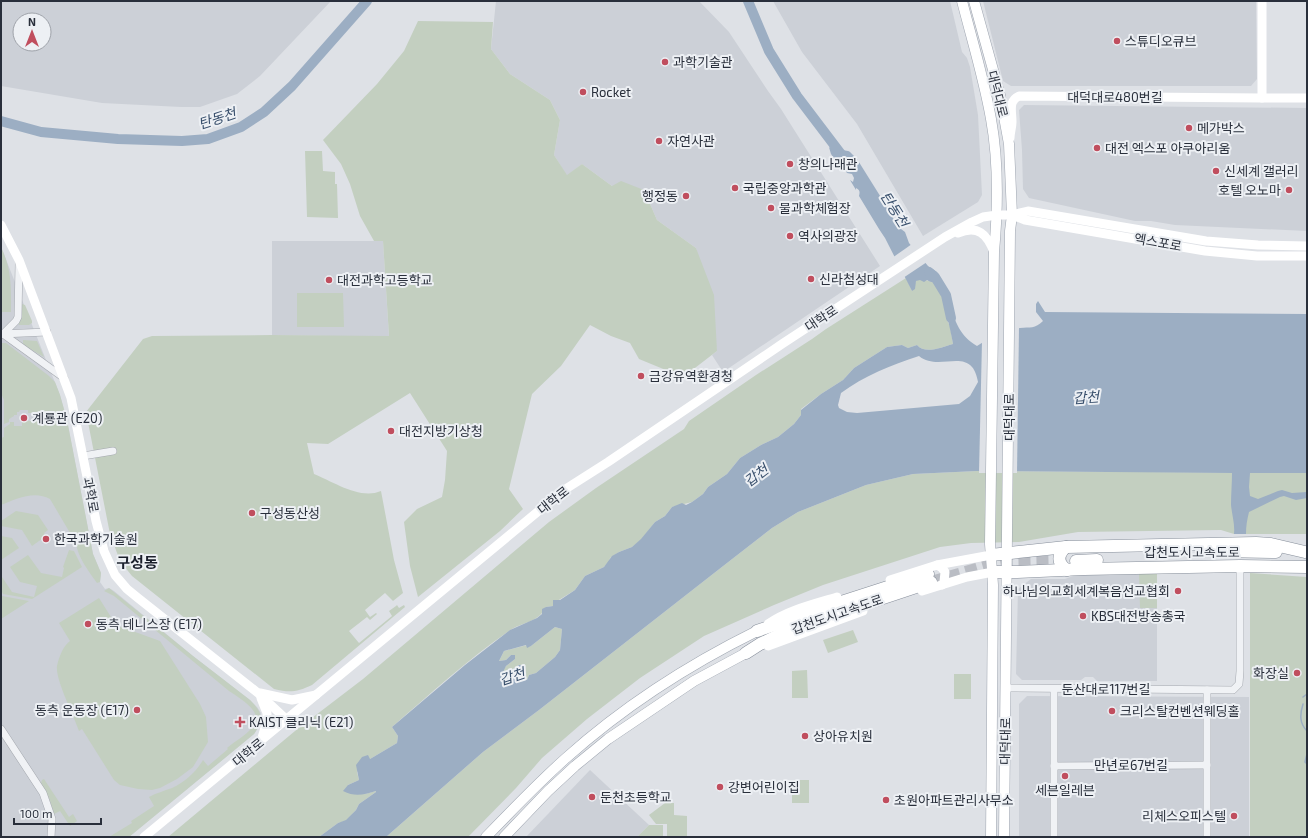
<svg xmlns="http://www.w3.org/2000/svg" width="1308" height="838" viewBox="0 0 1308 838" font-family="'Exo 2','Noto Sans KR',sans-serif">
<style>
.built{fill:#ccd0d7;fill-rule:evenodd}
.green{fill:#c3cfc0}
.water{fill:#9caec3;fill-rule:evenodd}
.pier{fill:#dee1e6}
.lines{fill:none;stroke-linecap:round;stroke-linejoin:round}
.stream{stroke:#9caec3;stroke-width:1.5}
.river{stroke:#9caec3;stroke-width:10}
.highway-tunnel{stroke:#babdc4;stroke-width:12;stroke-dasharray:12 6;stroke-linecap:butt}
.street-casing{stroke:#a4a8af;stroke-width:8}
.primary-casing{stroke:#9ea5b0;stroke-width:11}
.highway-casing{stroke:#878f9b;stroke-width:13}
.street{stroke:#f0f2f5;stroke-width:7}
.secondary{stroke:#fff;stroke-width:9}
.primary{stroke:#fff;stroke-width:10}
.highway{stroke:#fff;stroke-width:12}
.poi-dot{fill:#c04e5e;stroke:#edf0f4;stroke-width:1.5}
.labels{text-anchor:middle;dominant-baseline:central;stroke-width:4;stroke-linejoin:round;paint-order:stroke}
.poi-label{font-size:13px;fill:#292f3b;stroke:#edf0f4;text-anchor:start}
.street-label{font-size:13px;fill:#292f3b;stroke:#edf0f4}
.water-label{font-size:14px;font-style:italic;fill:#374e6b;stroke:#edf0f4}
.quarter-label{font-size:15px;font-weight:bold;fill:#1b202c;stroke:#edf0f4}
</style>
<rect width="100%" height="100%" fill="#dee1e6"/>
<g class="built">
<path d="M1 1H331L260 76 237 94 200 107H181L102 103 1 86ZM20 20H44V44H20Z"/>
<polygon points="496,1 699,1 729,32 768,91 781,109 880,266 723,372 712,355 717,351 696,248 657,220 644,190 612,186 582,164 567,176 554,155 560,120 550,100 510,74 491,49"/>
<polygon points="773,1 950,1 962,52 967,58 970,67 978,115 982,195 978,202 923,236 857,124 802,52"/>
<polygon points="983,1 1256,1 1257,79 1251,86 1011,86 1003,81"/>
<polygon points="1024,105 1307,108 1307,231 1175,225 1151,221 1135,221 1029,198 1023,189 1022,150 1019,110"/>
<polygon points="272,241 383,241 389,337 272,335"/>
<polygon points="1,247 60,395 67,420 93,554 101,573 100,582 105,589 109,588 114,591 193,656 250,700 257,707 261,713 259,726 254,734 129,837 1,837"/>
<polygon points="1157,574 1157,681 1097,681 1093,677 1085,677 1081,680 1022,680 1016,674 1018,589 1031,579 1065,579 1076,575"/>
<polygon points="1027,696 1249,697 1249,837 1019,837 1019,704"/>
<polygon points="590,770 649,825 637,837 526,837"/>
</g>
<g class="green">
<path d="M418 21 493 22 491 49 510 74 550 100 560 120 554 155 567 175 582 164 612 186 621 181 644 190 657 220 696 248 714 295 717 351 691 371 673 373 639 359 630 343 611 336 590 325 561 366 532 394 509 489 523 509 500 531 418 597 410 566 404 522 417 509 442 497 445 480 447 451 410 393 328 444 307 443 314 474C334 482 360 500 381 491L394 560 403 593 393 601 385 593 365 610 370 617 376 613 377 614 370 620 367 617 349 631 359 643 392 616 389 611 396 606 397 605 399 608 404 605 405 607 312 685C297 692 290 693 274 689L132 576 120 561 110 534 86 412 143 339 152 336 272 335 389 336 383 241H374L360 216 350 184 341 164 323 140 377 84 404 51Z"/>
<polygon points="305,151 322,151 323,171 335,172 335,184 337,184 338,218 307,217"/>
<path d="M1 247C12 270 11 287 11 312H1Z"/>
<path d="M906 278 912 291C913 288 915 283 916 281 920 276 931 283 936 282L942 292 946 305 947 320 950 326 953 344C942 347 925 355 917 345L908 348 902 345 887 347 854 368 843 380 821 394 801 409V415L794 424 778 437 761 445 740 458 727 474 708 487 703 494 692 502 672 507 665 516 655 522 641 540 632 547 619 552 610 558 609 562 604 567 585 576 575 590 554 603 553 606 546 607C537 624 523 621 509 631 467 660 430 694 392 727L398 736 397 743 370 759 357 772 359 780 348 785 365 794 376 791V792L359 804 356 810 346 821 338 823 319 837H168L295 731 363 679 549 522 596 488 684 429 689 421 756 375 812 339 826 329Z"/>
<polygon points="297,293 343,293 344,327 297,327"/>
<polygon points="22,304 25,305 32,321 32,323 29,325 19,325"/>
<polygon points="23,340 37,341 44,357 23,345"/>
<path d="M1 343H6L49 376 55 382 60 395 67 420 93 554 101 573 100 582 97 583C88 570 78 558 76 543L50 499C34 490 16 499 1 505V438L4 437V428L10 424V422H14V426H22V421H34L35 413H28V410H20L19 412H17V415H14V416L9 419V422L4 424V400L1 393Z"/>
<polygon points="977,471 1307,473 1307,534 1234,534 1221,530 1078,532 1019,542 971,543 940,547 823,585 774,605 704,636 640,678 587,719 542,758 516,788 468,837 386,837 483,752 539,710 727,563 772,528 798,512 866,485 913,474"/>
<polygon points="16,511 38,515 48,530 44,533 46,536 32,546 22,530 1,526 1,521"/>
<polygon points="1,536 12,538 19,548 1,560"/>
<polygon points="69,550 74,551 82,567 32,599 3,594 1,590 2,577 12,592 34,597 37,586 20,582 10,567 28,555 41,573 62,577 64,568 63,567"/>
<polygon points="1250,573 1307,577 1307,837 1250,837"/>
<polygon points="1139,574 1157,574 1157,608 1140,608"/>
<path d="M109 588 193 656 250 700C263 713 264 719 254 734L129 837H109L132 823 131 821 154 806 149 797C156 793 164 791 172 788 185 782 196 772 203 760L208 766 228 749 227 748C235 741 245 736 252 728 267 713 239 698 229 691L114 596 104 591Z"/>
<polygon points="1,595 2,596 29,601 1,619"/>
<path d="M99 598 116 625 160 641 200 704 206 717 208 742 193 767 177 779 160 788 152 790 138 789 120 785 114 780 82 729 79 731C74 716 55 679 57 666 59 657 63 646 70 641L59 623Z"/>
<polygon points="555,627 562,629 560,650 555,657 536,673 529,675 527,680 522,679 520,676 523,668 519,665 506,674 502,672 506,666 515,659 511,655 506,660 499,661 504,651 527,645 527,647 531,646"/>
<polygon points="853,630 858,642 828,653 823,640"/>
<polygon points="807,670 808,698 792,698 792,671"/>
<rect x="954" y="674" width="17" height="25"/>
<polygon points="44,779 69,817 73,814 77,821 70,826 60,811 54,814 49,798 41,783 42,780"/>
<rect x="792" y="780" width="17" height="23"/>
<polygon points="665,803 674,803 674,815 687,816 687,837 667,837 667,824 656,824 649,815"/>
<polygon points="649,825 663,825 663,837 637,837"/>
</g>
<g class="water">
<path d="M840 142 857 159 882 199 885 207 888 208 889 213 901 228V229L905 232 909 243 928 266 937 272 941 279C936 282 933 284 927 280L924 282 920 280 916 281 915 289 912 291 885 238 879 229 859 196C860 192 860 190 856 188V190L850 180 853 182 854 178 852 174 847 173 843 167 837 163 831 154 828 144Z"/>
<path d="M1038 301 1045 312 1307 314V473H1250L1249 487 1250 496 1258 499 1278 491 1282 490 1292 493 1307 492V498L1296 500 1284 496 1280 497 1249 512C1247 520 1246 526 1246 534H1234C1235 524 1232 515 1231 505 1231 494 1232 483 1232 473L977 471 913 474 866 485 798 512 772 528 727 563 539 710 483 752 386 837H319L338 823 346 820 356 810 359 804 376 792V791C363 795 355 797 343 791L348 785 359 780 356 765 362 757 368 755 370 759 397 743 398 736 392 727 465 665 510 630 537 618 542 614V609L546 607 553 606V600H560L575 590 585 576 604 567 612 556 619 552 632 547 641 539 655 522 665 516 672 507 682 503 686 505 692 502 703 494 708 487 727 474 740 458 761 445 778 437 794 424 801 415V410L821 394 843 380 854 368 887 347 902 345 908 348 917 345C925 355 942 347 953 344 951 331 947 319 946 305L950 304C955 322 960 336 977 346 987 339 1008 329 1020 328 1030 327 1035 329 1043 321L1036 312V304ZM919 356C936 370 960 353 972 367 975 370 977 377 978 382L970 396 959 404 857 413 847 412 839 408 838 405 841 393C864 376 891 365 919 356ZM555 627 562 629 560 650 555 657 536 673 529 675 527 680 522 679 520 676 523 668 522 665H519L506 674 503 672 506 666 515 659V655H511L506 660 499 661 504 651 526 645 527 648 531 646Z"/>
</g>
<g class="pier">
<polygon points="841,140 842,140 853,152 827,147 827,142"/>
<polygon points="912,244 927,262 903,278 892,258"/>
<polygon points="1019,327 1017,473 979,473 982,341 997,333"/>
</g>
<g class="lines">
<g class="stream">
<polyline points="1303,697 1307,694"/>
<path d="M1303 704C1300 714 1299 723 1307 731"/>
<polyline points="1307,754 1305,762 1307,764"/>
</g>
<g class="river">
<polyline points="748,1 769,51 797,96 841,154"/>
<polyline points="1,121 41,132 118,139 182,141 208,139 241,127 264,112 292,86 367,1"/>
<polyline points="929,272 935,277 946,295 951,318"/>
</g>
<polyline class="highway-tunnel" points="931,582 983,567 1005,563 1076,561"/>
<g class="street-casing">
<g id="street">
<polyline points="1,334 47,332"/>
<polyline points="3,334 16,321 18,317 19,264"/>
<polyline points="3,334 64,378"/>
<polyline points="83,456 113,451"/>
<polyline points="1006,688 1233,690 1239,684 1240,671 1240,566"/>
<polyline points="1207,690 1207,837"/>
<polyline points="1,729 43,793 52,819 51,837"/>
<polyline points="1054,766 1207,765"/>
<polyline points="1054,837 1054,689"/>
</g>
</g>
<g class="primary-casing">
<g id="primary">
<path d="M962 1C972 40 984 79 991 119 999 163 998 208 994 252L990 544 993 585 991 837"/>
<polyline points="974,1 1000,95 1009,144 1012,215 1010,231 1004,837"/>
<path d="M486 837C512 810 538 783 566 758 622 708 690 664 757 631"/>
<polyline points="504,837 548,791 575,766 608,739 694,681 746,653"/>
</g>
</g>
<g class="highway-casing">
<g id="highway">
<path d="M1066 547C1057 555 1057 563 1067 570"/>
<polyline points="1218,551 1276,552"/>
<polyline points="991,555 1066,547 1256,543 1271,544 1305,552"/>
<polyline points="1076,561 1097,560"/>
<polyline points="993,572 1017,572 1084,569 1240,566 1307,567"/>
<polyline points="757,631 826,607 928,574"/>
<polyline points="746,653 760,644 796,627 931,582"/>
</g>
</g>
<use href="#street" class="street"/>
<g class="secondary">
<polyline points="1262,1 1262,98 1307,98"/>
<path d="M1010 138C1010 133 1012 127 1012 122 1012 111 1008 101 1019 96L1262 98"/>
<polyline points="1012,215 1025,220 1205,251 1257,256 1307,256"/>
<polyline points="1,225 19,260 71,398 96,521 104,551 115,575 127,589 138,598 258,693 287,720"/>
<path d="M958 233C978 225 987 234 994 252"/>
<polyline points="937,565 942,568 945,572 944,582 942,585"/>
<polyline points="890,580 937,565 991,555"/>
<polyline points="922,591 967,577 993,572"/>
<path d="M768 624C788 610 814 604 837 597"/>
<polyline points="768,646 863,611"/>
<polyline points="260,693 292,700 316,695"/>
<polyline points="261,698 267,713 267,721 261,741"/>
<polyline points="144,837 564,490 608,462 782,344 945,237 972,222 983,217 997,215 1012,215 1028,211 1206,241 1258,245 1307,246"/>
</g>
<use href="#primary" class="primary"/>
<use href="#highway" class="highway"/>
</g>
<g class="poi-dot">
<circle cx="1117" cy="41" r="4"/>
<circle cx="665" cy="62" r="4"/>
<circle cx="583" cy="92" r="4"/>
<circle cx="1189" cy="128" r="4"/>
<circle cx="659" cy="141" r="4"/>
<circle cx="1097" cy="148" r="4"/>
<circle cx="790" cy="164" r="4"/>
<circle cx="1216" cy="171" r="4"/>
<circle cx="735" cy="188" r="4"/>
<circle cx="1289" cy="190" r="4"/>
<circle cx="686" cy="196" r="4"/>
<circle cx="771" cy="208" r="4"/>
<circle cx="790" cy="236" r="4"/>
<circle cx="811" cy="279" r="4"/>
<circle cx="329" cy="280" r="4"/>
<circle cx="641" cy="376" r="4"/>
<circle cx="24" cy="418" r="4"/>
<circle cx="391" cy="431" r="4"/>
<circle cx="252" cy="513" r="4"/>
<circle cx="46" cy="539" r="4"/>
<circle cx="1178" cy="591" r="4"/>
<circle cx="1083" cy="616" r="4"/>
<circle cx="88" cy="624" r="4"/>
<circle cx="1297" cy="673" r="4"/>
<circle cx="137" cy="710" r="4"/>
<circle cx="1112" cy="711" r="4"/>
<path d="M238 716h4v4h4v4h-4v4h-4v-4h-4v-4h4z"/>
<circle cx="805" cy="736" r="4"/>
<circle cx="1065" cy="776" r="4"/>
<circle cx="720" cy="787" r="4"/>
<circle cx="592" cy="797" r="4"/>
<circle cx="886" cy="800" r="4"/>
<circle cx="1234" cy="816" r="4"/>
</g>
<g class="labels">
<g class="poi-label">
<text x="1125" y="41">스튜디오큐브</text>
<text x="673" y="62">과학기술관</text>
<text x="591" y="92">Rocket</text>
<text x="1197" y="128">메가박스</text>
<text x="667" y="141">자연사관</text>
<text x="1105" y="148">대전 엑스포 아쿠아리움</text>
<text x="798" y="164">창의나래관</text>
<text x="1224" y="171">신세계 갤러리</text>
<text x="743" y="188">국립중앙과학관</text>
<text x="1281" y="190" text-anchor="end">호텔 오노마</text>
<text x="678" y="196" text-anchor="end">행정동</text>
<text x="779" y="208">물과학체험장</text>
<text x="798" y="236">역사의광장</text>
<text x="819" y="279">신라첨성대</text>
<text x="337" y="280">대전과학고등학교</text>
<text x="649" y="376">금강유역환경청</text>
<text x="32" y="418">계룡관 (E20)</text>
<text x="399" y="431">대전지방기상청</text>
<text x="260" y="513">구성동산성</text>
<text x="54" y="539">한국과학기술원</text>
<text x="1170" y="591" text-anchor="end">하나님의교회세계복음선교협회</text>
<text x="1091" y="616">KBS대전방송총국</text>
<text x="96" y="624">동측 테니스장 (E17)</text>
<text x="1289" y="673" text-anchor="end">화장실</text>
<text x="129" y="710" text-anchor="end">동측 운동장 (E17)</text>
<text x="1120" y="711">크리스탈컨벤션웨딩홀</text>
<text x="249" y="722">KAIST 클리닉 (E21)</text>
<text x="813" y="736">상아유치원</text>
<text x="728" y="787">강변어린이집</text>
<text x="1065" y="790" text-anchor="middle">세븐일레븐</text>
<text x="600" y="797">둔천초등학교</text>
<text x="894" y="800">초원아파트관리사무소</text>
<text x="1226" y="816" text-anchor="end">리체스오피스텔</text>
</g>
<g class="street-label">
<text transform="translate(998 94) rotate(76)">대덕대로</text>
<text x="1115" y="97">대덕대로480번길</text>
<text transform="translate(1158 242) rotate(10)">엑스포로</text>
<text transform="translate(821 318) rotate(-33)">대학로</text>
<text transform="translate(1009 417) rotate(-90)">대덕대로</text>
<text transform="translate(91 495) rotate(79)">과학로</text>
<text transform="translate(553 500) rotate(-38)">대학로</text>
<text x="1192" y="552">갑천도시고속도로</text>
<text transform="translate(837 614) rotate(-19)">갑천도시고속도로</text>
<text x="1106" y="689">둔산대로117번길</text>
<text transform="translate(1005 741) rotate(-89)">대덕대로</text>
<text transform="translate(248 752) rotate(-39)">대학로</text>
<text x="1131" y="765">만년로67번길</text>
</g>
<g class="water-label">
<text transform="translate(217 118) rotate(-18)">탄동천</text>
<text transform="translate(895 209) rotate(58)">탄동천</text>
<text transform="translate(1086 397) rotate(-4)">갑천</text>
<text transform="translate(756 475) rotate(-37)">갑천</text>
<text transform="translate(512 676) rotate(-18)">갑천</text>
</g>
<g class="quarter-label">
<text x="137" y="562">구성동</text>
</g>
</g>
<rect width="1308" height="838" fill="none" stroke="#292f3b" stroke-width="4"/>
<g transform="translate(32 32)"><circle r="19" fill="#edf0f4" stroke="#9fa3aa"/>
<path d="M0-3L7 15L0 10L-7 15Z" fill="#c04e5e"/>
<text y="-6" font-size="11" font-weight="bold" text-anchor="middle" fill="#292f3b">N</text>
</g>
<path d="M14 818v6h87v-6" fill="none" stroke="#292f3b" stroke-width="2"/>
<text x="20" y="818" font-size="12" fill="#292f3b" stroke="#edf0f4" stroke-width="3" paint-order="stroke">100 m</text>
</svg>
